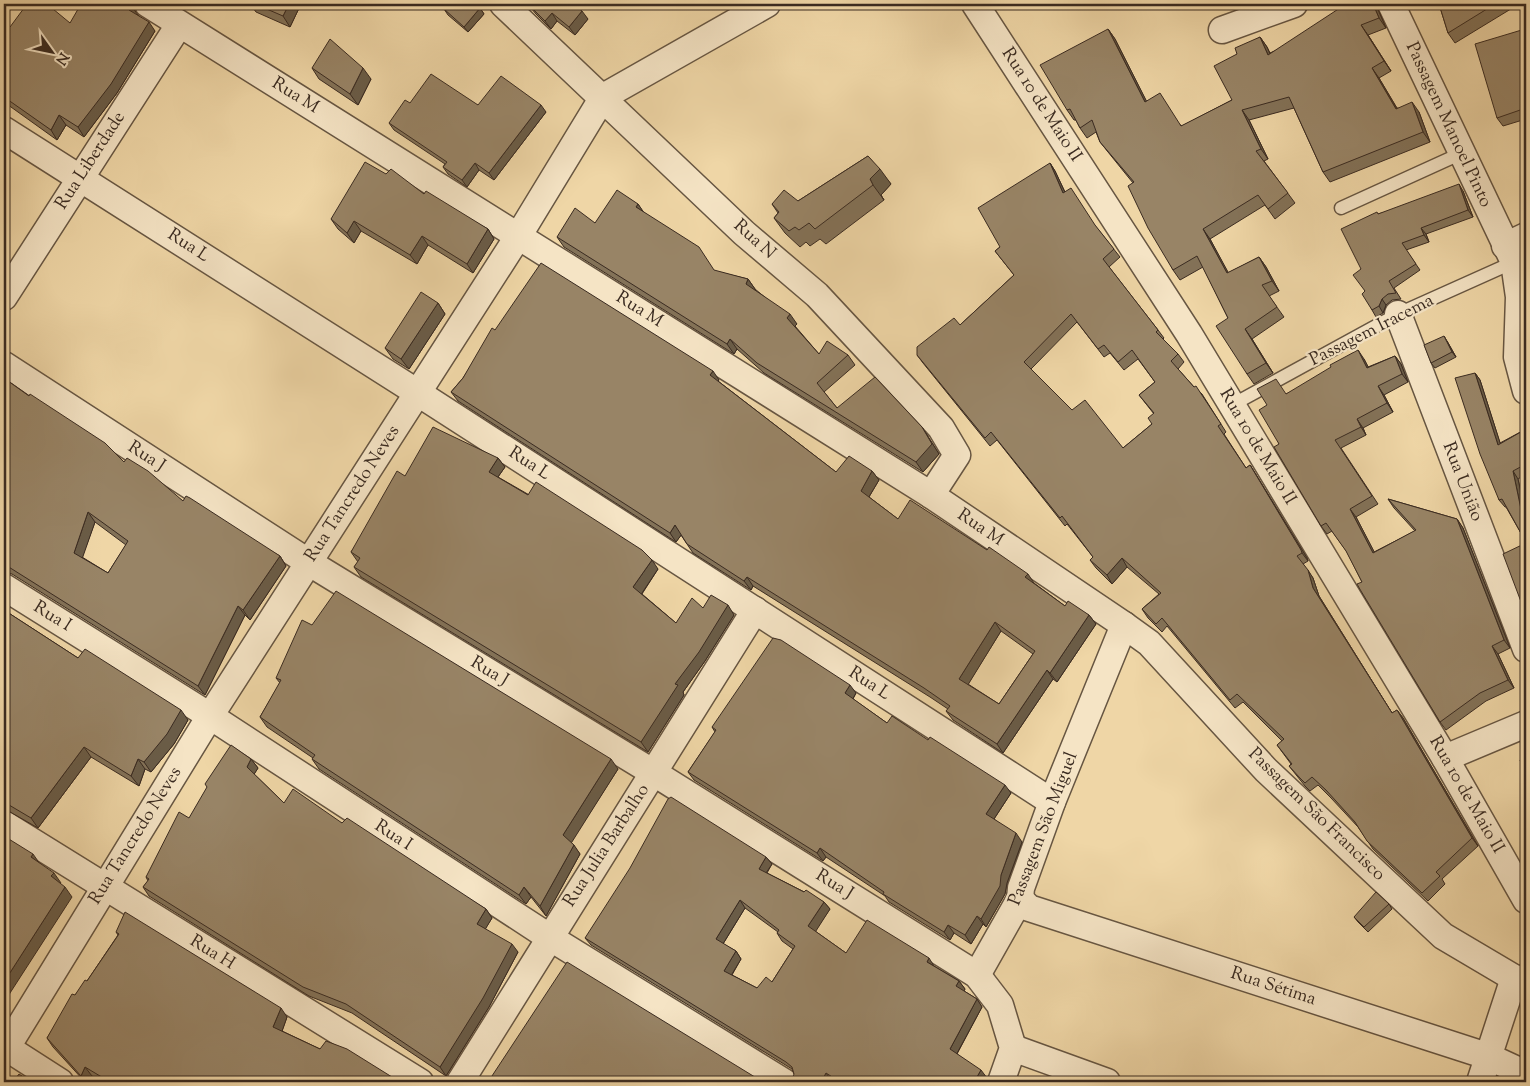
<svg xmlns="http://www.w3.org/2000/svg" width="1530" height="1086" viewBox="0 0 1530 1086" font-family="'Sorts Mill Goudy',serif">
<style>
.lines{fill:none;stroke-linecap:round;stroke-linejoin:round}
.service-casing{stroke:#675642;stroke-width:15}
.minor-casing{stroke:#675642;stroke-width:29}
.service{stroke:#f5e4c5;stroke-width:12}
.minor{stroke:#f5e4c5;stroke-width:26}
.wall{fill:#837258;stroke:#3a2b21;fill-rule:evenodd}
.shaded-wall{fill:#6a5c47;stroke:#3a2b21}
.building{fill:#988466;stroke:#3a2b21;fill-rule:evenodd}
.labels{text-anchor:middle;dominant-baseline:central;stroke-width:4.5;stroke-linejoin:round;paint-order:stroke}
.street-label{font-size:18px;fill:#3a2b21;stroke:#f5e4c5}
</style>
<rect width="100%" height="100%" fill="#efd6a6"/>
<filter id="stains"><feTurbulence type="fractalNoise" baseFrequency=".004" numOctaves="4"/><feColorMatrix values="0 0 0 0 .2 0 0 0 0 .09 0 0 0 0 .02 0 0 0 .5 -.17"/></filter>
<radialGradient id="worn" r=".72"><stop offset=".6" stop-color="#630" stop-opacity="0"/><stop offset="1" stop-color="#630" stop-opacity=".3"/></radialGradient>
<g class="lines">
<g class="service-casing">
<g id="service">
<polyline points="1341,208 1462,153"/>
<polyline points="1232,405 1398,314 1514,262"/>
</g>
</g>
<g class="minor-casing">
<g id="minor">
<polyline points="148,4 931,495 1124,625 1149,643 1266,770 1443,936 1514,978 1526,980"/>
<polyline points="503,4 744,233 817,295 941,428 957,455 931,495"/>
<polyline points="975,4 1189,334 1445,758 1526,900"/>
<polyline points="1391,4 1514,262 1519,297 1517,357 1526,391"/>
<polyline points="1222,30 1294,4"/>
<polyline points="4,130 418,393 1052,802"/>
<polyline points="1505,246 1526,236"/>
<polyline points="4,297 179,25"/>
<polyline points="1398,314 1526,649"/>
<polyline points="4,365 308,562 654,773 977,975 1000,1005 1013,1048 1001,1082"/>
<polyline points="4,587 210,716 549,937 784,1082"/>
<polyline points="1445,758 1526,724"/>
<polyline points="4,824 420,1082"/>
<polyline points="1020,899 1029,908 1487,1056 1526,1074"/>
<polyline points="977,975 1020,899 1021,888 1052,802 1124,625"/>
<polyline points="4,1046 60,1082"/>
<polyline points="1013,1048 1107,1082"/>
<polyline points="4,1052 210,716 519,235 603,97 767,4"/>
<polyline points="460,1082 755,610"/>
<polyline points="1480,1082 1514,978"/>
</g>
</g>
<use href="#service" class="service"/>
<use href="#minor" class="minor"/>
</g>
<g class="wall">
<polygon points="250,4 301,4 290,27 256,12"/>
<polygon points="526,4 573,4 588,19 575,35 557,21 551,29 536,14 531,8"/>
<polygon points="1439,4 1519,4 1455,43 1448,33"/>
<polygon points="1376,5 1386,28 1368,35 1391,71 1379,78 1397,108 1419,112 1430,142 1330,182 1323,172 1294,108 1249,120 1268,159 1264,161 1295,203 1275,219 1265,205 1210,239 1228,273 1259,257 1266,267 1279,291 1269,296 1284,317 1252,339 1273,373 1254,384 1247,374 1228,318 1203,267 1180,280 1173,270 1133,183 1108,152 1100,142 1096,132 1087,138 1080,128 1076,120 1074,120 1067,110 1108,29 1115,39 1146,101 1182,126 1232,100 1237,54 1260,37 1267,47 1270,53"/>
<polygon points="480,8 484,14 468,32 448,15 444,9"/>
<polygon points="138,15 155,31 117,93 84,137 66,125 57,140 4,102 4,22 10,27 70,23"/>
<polygon points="1526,30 1526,119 1503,126 1497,118"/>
<polygon points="312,68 371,79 358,105 319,79"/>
<polygon points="410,103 478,105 546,112 494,180 479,170 467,187 448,174 443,167 445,164 394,130 389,123"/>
<polygon points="868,156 891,184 881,195 884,200 826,244 820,239 810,246 806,242 800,247 785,233 774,218 778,213 772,204 798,201"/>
<path d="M1050 163 1055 171 1065 192 1097 228 1120 257 1109 267 1158 330 1164 338 1163 339 1178 354 1184 362 1178 369 1194 387 1202 394 1226 432 1224 434 1246 468 1250 465 1255 473 1307 558 1308 561 1303 564 1313 578 1319 596 1392 713 1397 710 1403 718 1478 846 1442 879 1445 884 1428 901 1373 849 1358 827 1331 798 1318 785 1310 791 1305 786 1289 766 1291 764 1277 745 1282 741 1243 702 1235 708 1167 626 1162 632 1148 618 1142 609 1159 594 1127 567 1112 584 1096 568 1090 560 1093 557 1067 524 1065 526 997 440 990 446 923 363 917 355 960 325 1014 275 995 251 1000 247ZM1077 322 1104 357 1110 353 1124 370 1138 359 1155 382 1139 395 1154 414 1152 424 1123 448 1072 410 1031 369Z"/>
<polygon points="386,174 424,194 488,229 494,239 473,273 428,245 417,264 361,231 354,243 338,229 331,219"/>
<polygon points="1463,191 1473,217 1426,234 1429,242 1406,250 1420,270 1394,288 1401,299 1392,300 1386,305 1383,313 1376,317 1372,310 1365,292 1361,269 1378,214"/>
<polygon points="638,204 643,212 714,271 748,279 755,289 797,324 795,326 819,354 848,355 855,365 824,392 837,408 922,427 939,454 923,472 764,373 737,349 734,354 564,247 557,237 595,223"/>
<polygon points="438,303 445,314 409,369 393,359 385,348"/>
<path d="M495 330 719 380 718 381 836 472 872 471 879 480 869 497 898 519 1034 583 1065 606 1089 615 1096 624 1057 682 1053 679 1003 753 953 720 946 711 948 709 930 697 753 586 751 590 693 553 681 535 676 542 458 401 451 392 463 378ZM1001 631 1033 654 999 704 968 684Z"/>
<polygon points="1447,341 1456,357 1435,368 1431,363"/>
<polygon points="1395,356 1401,364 1408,382 1384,395 1393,412 1363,428 1366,435 1341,448 1378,504 1356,517 1374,552 1415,531 1394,508 1388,499 1457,519 1463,528 1510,648 1498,654 1514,688 1486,701 1446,730 1440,722 1362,582 1347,552 1332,531 1327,534 1321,526 1279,444 1267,405 1286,394 1364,359 1368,367"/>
<polygon points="1475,373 1480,380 1500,443 1526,429 1526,474 1518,479 1526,516 1526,542 1506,507 1505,507 1499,500"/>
<path d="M4 378 124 462 183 501 280 556 286 566 250 620 245 615 205 695 12 574 4 572ZM95 522 126 545 108 573 82 557Z"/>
<polygon points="498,458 505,467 498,477 658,569 642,594 676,623 703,608 734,615 705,661 683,692 684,695 648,752 361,577 354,567 358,562 351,552 405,476"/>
<polygon points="4,610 78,658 188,720 174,744 151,772 145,769 139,786 91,757 38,828 5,809 4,809"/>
<polygon points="276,678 618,769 571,842 580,854 546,916 531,897 526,904 319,769 312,759 313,758 267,727 260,717 280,683"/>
<polygon points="856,693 853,699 887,723 1011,793 994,819 1022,842 1007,883 1005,894 986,927 983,924 971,944 954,933 950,940 889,902 885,896 826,857 823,861 694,780 688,772 715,732 712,727"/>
<polygon points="251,759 258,768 254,774 284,803 342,823 486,909 492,918 485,929 518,952 489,1007 446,1076 352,1013 309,996 149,896 143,887 148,881 146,877"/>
<path d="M766 857 772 864 767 873 824 902 830 909 815 931 846 953 934 966 959 981 965 989 964 991 977 999 982 1007 957 1054 987 1078 984 1082H834L832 1081 794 1074 792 1069 591 945 585 938ZM745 908 778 932 777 933 782 941 793 949 772 982 757 988 732 975 741 959 736 951 723 944Z"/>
<polygon points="1389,904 1392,909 1368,932 1358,922 1354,917"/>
<polygon points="116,932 287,1017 282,1031 320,1049 400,1082 101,1082 92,1076 89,1082 85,1082 53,1047 47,1038 75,995 87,981 118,935"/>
</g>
<g class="shaded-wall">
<polygon points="130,4 138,15 135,19 129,10"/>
<polygon points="289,4 301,4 290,27 283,16"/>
<polygon points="1373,4 1376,4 1376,5 1386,28 1379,18"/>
<polygon points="480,8 484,14 468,32 464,27"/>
<polygon points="582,11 588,19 575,35 569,27"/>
<polygon points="552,13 557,21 551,29 545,21"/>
<polygon points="149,22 155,31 117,93 84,137 78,127"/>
<polygon points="1361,25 1368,35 1391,71 1384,61"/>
<polygon points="1108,29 1115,39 1152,112 1145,102"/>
<polygon points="1260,37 1267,47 1275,65 1268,55"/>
<polygon points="363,68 371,79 358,105 350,94"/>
<polygon points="1372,68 1379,78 1403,119 1396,109"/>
<polygon points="1412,102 1419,112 1430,142 1423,132"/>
<polygon points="541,105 546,112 494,180 489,173"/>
<polygon points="1242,110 1249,120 1268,159 1261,149"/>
<polygon points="59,115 66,125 57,140 51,130"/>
<polygon points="475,163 479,170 467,187 462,180"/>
<polygon points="1050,163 1055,171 1069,201 1063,193"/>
<polygon points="880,169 891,184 881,195 884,200 873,185 870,179"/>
<polygon points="1459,184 1463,191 1473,217 1468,210"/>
<polygon points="638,204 645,214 636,207"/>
<polygon points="354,221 361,231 354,243 347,233"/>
<polygon points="1421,228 1426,234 1429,242 1424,235"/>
<polygon points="488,229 494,239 473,273 467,264"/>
<polygon points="1203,229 1210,239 1234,283 1227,273"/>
<polygon points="422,236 428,245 417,264 410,255"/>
<polygon points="1259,257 1266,267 1279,291 1272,281"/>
<polygon points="748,279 755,289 753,293 746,284"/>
<polygon points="1382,299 1386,305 1383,313 1379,306"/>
<polygon points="438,303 445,314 409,369 401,359"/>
<polygon points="790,314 797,324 794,327 787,318"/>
<polygon points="1245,329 1252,339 1273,373 1266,363"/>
<polygon points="1444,336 1447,341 1456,357 1452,352"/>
<polygon points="730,339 737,349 734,354 727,344"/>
<polygon points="1358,350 1364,359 1373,376 1367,368"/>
<polygon points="1395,356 1401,364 1408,382 1402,374"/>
<polygon points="713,371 719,380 716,384 710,375"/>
<polygon points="1475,373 1480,380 1503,452 1498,445"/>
<polygon points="1378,386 1384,395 1393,412 1387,403"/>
<polygon points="1357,419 1363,428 1366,435 1361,427"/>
<polygon points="922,427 939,454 923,472 916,462"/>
<polygon points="498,458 505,467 495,481 489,472"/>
<polygon points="1250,465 1255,473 1307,558 1308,561 1302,553"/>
<polygon points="872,471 879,480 867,500 861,491"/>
<polygon points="1513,471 1518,479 1526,516 1526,533"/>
<polygon points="1350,509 1356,517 1379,561 1373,553"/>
<polygon points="88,512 95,522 81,562 74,553"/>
<polygon points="1457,519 1463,528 1510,648 1504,640"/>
<polygon points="675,525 682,534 676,542 670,533"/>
<polygon points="280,556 286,566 250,620 243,610"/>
<polygon points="1122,558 1127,567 1112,584 1107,575"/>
<polygon points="652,560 658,569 640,596 633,587"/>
<polygon points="1308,570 1313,578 1319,596 1397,721 1313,588"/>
<polygon points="1028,574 1034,583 1032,586 1025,577"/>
<polygon points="747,577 753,586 751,590 744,581"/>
<polygon points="728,605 734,615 705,661 683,692 684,695 648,752 641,742 675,684"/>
<polygon points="238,606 245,615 205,695 198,686"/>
<polygon points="1089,615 1096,624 1057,682 1050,673"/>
<polygon points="995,622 1001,631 966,688 959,679"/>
<polygon points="1492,646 1498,654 1514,688 1508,680"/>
<polygon points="1047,670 1053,679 1003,753 997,744"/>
<polygon points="850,685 856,693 851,702 845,693"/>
<polygon points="181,710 188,720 174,744 151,772 144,762"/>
<polygon points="1397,710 1403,718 1478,846 1472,838"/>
<polygon points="84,747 91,757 38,828 31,818"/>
<polygon points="138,759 145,769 139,786 131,776"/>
<polygon points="251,759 258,768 253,776 247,767"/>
<polygon points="611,759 618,769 570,845 563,835"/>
<polygon points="1005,785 1011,793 992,822 986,814"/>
<polygon points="1016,833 1022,842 1007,883 1005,894 986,927 981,919 1001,875"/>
<polygon points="574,845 580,854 546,916 540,906"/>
<polygon points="820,848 826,857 823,861 817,853"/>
<polygon points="33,854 40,864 31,857"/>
<polygon points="766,857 772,864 764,876 759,869"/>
<polygon points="54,873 61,883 58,886 51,876"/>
<polygon points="65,887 72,897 10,993 4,1006 4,982"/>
<polygon points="524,887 531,897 526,904 519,895"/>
<polygon points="740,900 745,908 721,947 716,939"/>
<polygon points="824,902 830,909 814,934 808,926"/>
<polygon points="486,909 492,918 483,933 477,924"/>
<polygon points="977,916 983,924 971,944 965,935"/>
<polygon points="948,925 954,933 950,940 944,932"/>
<polygon points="512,944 518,952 489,1007 446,1076 440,1067"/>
<polygon points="736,951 741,959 729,979 724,971"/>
<polygon points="929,958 934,966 927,962"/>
<polygon points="959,981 965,989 962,994 956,986"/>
<polygon points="977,999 982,1007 955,1057 950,1049"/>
<polygon points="281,1008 287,1017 280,1037 273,1027"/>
<polygon points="85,1067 92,1076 89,1082 85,1082 81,1076"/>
<polygon points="981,1070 987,1078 984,1082 974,1082"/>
<polygon points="826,1073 832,1081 831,1082 821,1082"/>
</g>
<g class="building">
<polygon points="27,4 47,4 70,23 81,4 130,4 131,5 129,10 149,22 111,84 78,127 59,115 51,130 4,97 4,22 10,27"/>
<polygon points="255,4 289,4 283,16"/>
<polygon points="449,4 475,4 480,8 464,27 444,9"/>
<polygon points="530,4 573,4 582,11 569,27 552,13 545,21 530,6 531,5"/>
<polygon points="1346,4 1373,4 1379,18 1361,25 1384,61 1372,68 1396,109 1412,102 1423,132 1323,172 1289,97 1242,110 1261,149 1256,151 1288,193 1268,209 1258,195 1203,229 1227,273 1259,257 1272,281 1262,285 1277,307 1245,329 1266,363 1247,374 1216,326 1228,318 1197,256 1173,270 1148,228 1128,186 1134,182 1100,142 1092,120 1080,128 1070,109 1067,110 1040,65 1108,29 1145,102 1160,93 1181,126 1232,100 1214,66 1237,54 1235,48 1260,37 1268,55"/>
<polygon points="1439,4 1495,4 1448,33"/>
<polygon points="1525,29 1526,32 1526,108 1497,118 1475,44"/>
<polygon points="330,39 363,68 350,94 312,68"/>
<polygon points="431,74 478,105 501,76 541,105 489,173 475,163 462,180 443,167 447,162 389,123 405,100 410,103"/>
<polygon points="868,156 880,169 870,179 873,185 815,229 809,223 799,230 795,227 789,231 774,218 779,212 772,204 784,190 798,201"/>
<polygon points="365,162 386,174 391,169 424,194 426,191 488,229 467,264 422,236 410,255 354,221 347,233 331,219"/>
<path d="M1050 163 1063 193 1071 188 1095 225 1114 249 1103 259 1158 330 1156 332 1178 354 1171 361 1194 387 1196 386 1221 424 1218 426 1246 468 1250 465 1301 550 1302 553 1297 556 1308 570 1313 588 1392 713 1397 710 1472 838 1436 872 1440 876 1422 893 1367 841 1355 822 1326 790 1312 777 1305 783 1300 778 1289 766 1292 764 1277 745 1284 739 1237 694 1230 700 1162 618 1156 624 1142 609 1161 593 1122 558 1107 575 1090 560 1093 557 1062 516 1060 518 991 432 985 438 917 355V347L954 318 960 325 1014 275 995 251 1000 247 978 208ZM1071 314 1098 349 1104 345 1118 362 1132 350 1155 382 1139 395 1154 413 1148 418 1152 424 1123 448 1085 400 1072 410 1024 362Z"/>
<polygon points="1459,184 1468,210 1421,228 1424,235 1402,243 1416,264 1389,281 1396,293 1388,294 1382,299 1379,306 1372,310 1362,294 1365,291 1353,275 1361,269 1341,229 1377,212 1378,214"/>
<polygon points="617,190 638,204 636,207 699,247 714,270 748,279 746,284 790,314 787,318 819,354 827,341 848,355 817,383 837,408 875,377 922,427 932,444 916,462 757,363 730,339 727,344 557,237 575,208 595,223"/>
<path d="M541 263 713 371 710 375 836 472 849 456 872 471 861 491 898 519 910 500 987 550 989 547 1028 574 1025 577 1065 606 1068 601 1089 615 1050 673 1047 670 997 744 946 711 950 706 924 688 747 577 744 581 687 544 675 525 670 533 451 392 463 378 492 328 495 330ZM995 622 1035 651 999 704 959 679Z"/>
<polygon points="421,292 438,303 401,359 385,348"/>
<polygon points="1444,336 1452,352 1431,363 1424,345"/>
<polygon points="1358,350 1367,368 1395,356 1402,374 1378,386 1387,403 1357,419 1361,427 1335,440 1372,496 1350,509 1373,553 1416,530 1388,499 1457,519 1504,640 1492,646 1508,680 1480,693 1440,722 1361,591 1357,584 1362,582 1346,551 1326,523 1321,526 1274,447 1279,444 1259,410 1267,405 1257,389 1276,379 1286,394 1331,367 1330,365"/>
<polygon points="1475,373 1498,445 1526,429 1526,464 1513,471 1526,533 1522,535 1502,499 1499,500 1480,454 1455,378"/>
<path d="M4 378 8 381 29 396 30 394 105 443 124 462 127 458 148 471 183 501 186 496 190 498 280 556 243 610 238 606 198 686 4 564ZM88 512 128 541 108 573 74 553Z"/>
<polygon points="433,427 498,458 489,472 528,495 536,482 642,550 652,560 633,587 676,623 692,598 703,608 711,595 728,605 699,652 675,684 678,685 641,742 354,567 360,558 351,552 397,471 405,476"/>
<polygon points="1526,543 1526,615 1503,554"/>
<polygon points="336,591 611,759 563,835 574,845 540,906 524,887 519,895 312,759 315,755 260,717 281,680 276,678 302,620 312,625"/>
<polygon points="4,610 78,658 85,649 181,710 167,734 144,762 138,759 131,776 84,747 31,818 4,802"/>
<polygon points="773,638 781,640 850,685 845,693 887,723 892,716 928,740 930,737 1005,785 986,814 1016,833 1001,875 1000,886 981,919 977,916 965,935 948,925 944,932 883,894 884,892 820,848 817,853 688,772 716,730 712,727"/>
<polygon points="231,745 251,759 247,767 284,803 293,789 342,823 347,818 486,909 477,924 512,944 483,998 440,1067 346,1004 303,987 143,887 149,879 146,877 179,812 189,818 207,787 205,784"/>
<polygon points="1526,755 1526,774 1520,760"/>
<path d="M671 797 766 857 759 869 804 892 806 890 824 902 808 926 846 953 867 920 929 958 927 962 959 981 956 986 977 999 950 1049 981 1070 974 1082H840L826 1073 821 1082H791L794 1074 792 1067 786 1062 585 938 630 868 668 799ZM740 900 779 930 777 933 795 946 772 982 766 977 757 988 724 971 736 951 716 939Z"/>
<polygon points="4,836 33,854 31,857 54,873 51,876 65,887 4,982"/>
<polygon points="1376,892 1389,904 1364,927 1354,917"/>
<polygon points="125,912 281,1008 273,1027 320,1049 326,1041 347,1049 400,1082 301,1082 298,1079 296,1082 110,1082 85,1067 81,1076 47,1038 72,994 75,995 85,980 87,981 119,934 116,932"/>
<polygon points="567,962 763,1082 488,1082"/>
<polygon points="19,1074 31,1082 13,1082"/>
</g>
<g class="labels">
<g class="street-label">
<text transform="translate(295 96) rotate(32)">Rua M</text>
<text transform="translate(1041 105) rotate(57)">Rua 10 de Maio II</text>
<text transform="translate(1448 125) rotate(65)">Passagem Manoel Pinto</text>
<text transform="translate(91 161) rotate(-57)">Rua Liberdade</text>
<text transform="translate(754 240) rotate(42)">Rua N</text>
<text transform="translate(188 246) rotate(33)">Rua L</text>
<text transform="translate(639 310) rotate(32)">Rua M</text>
<text transform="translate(1372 331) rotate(-27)">Passagem Iracema</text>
<text transform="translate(1257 447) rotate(59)">Rua 10 de Maio II</text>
<text transform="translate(146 457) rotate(33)">Rua J</text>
<text transform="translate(529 464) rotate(33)">Rua L</text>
<text transform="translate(1462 482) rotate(69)">Rua União</text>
<text transform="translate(353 494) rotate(-57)">Rua Tancredo Neves</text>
<text transform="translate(980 528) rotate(34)">Rua M</text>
<text transform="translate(52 617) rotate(32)">Rua I</text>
<text transform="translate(489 672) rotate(31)">Rua J</text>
<text transform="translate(869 684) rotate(33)">Rua L</text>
<text transform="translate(1466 795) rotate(60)">Rua 10 de Maio II</text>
<text transform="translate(1316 815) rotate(44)">Passagem São Francisco</text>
<text transform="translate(1044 829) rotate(-69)">Passagem São Miguel</text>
<text transform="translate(136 836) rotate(-58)">Rua Tancredo Neves</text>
<text transform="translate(393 836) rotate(33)">Rua I</text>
<text transform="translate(607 846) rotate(-57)">Rua Julia Barbalho</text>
<text transform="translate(834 885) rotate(32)">Rua J</text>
<text transform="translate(212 953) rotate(32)">Rua H</text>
<text transform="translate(1273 987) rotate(18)">Rua Sétima</text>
</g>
</g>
<rect width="1530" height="1086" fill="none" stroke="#efd6a6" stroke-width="20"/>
<rect x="5" y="5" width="1520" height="1076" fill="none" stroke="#3a2b21" stroke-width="2.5"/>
<rect x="10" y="10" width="1510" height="1066" fill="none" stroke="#3a2b21"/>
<g transform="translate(52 52) rotate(123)" stroke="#f5e4c5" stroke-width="4" paint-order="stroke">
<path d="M0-4L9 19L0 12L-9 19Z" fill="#3a2b21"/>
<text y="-8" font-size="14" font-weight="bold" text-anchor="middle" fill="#3a2b21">N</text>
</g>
<rect width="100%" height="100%" filter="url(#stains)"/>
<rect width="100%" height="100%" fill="url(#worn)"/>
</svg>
